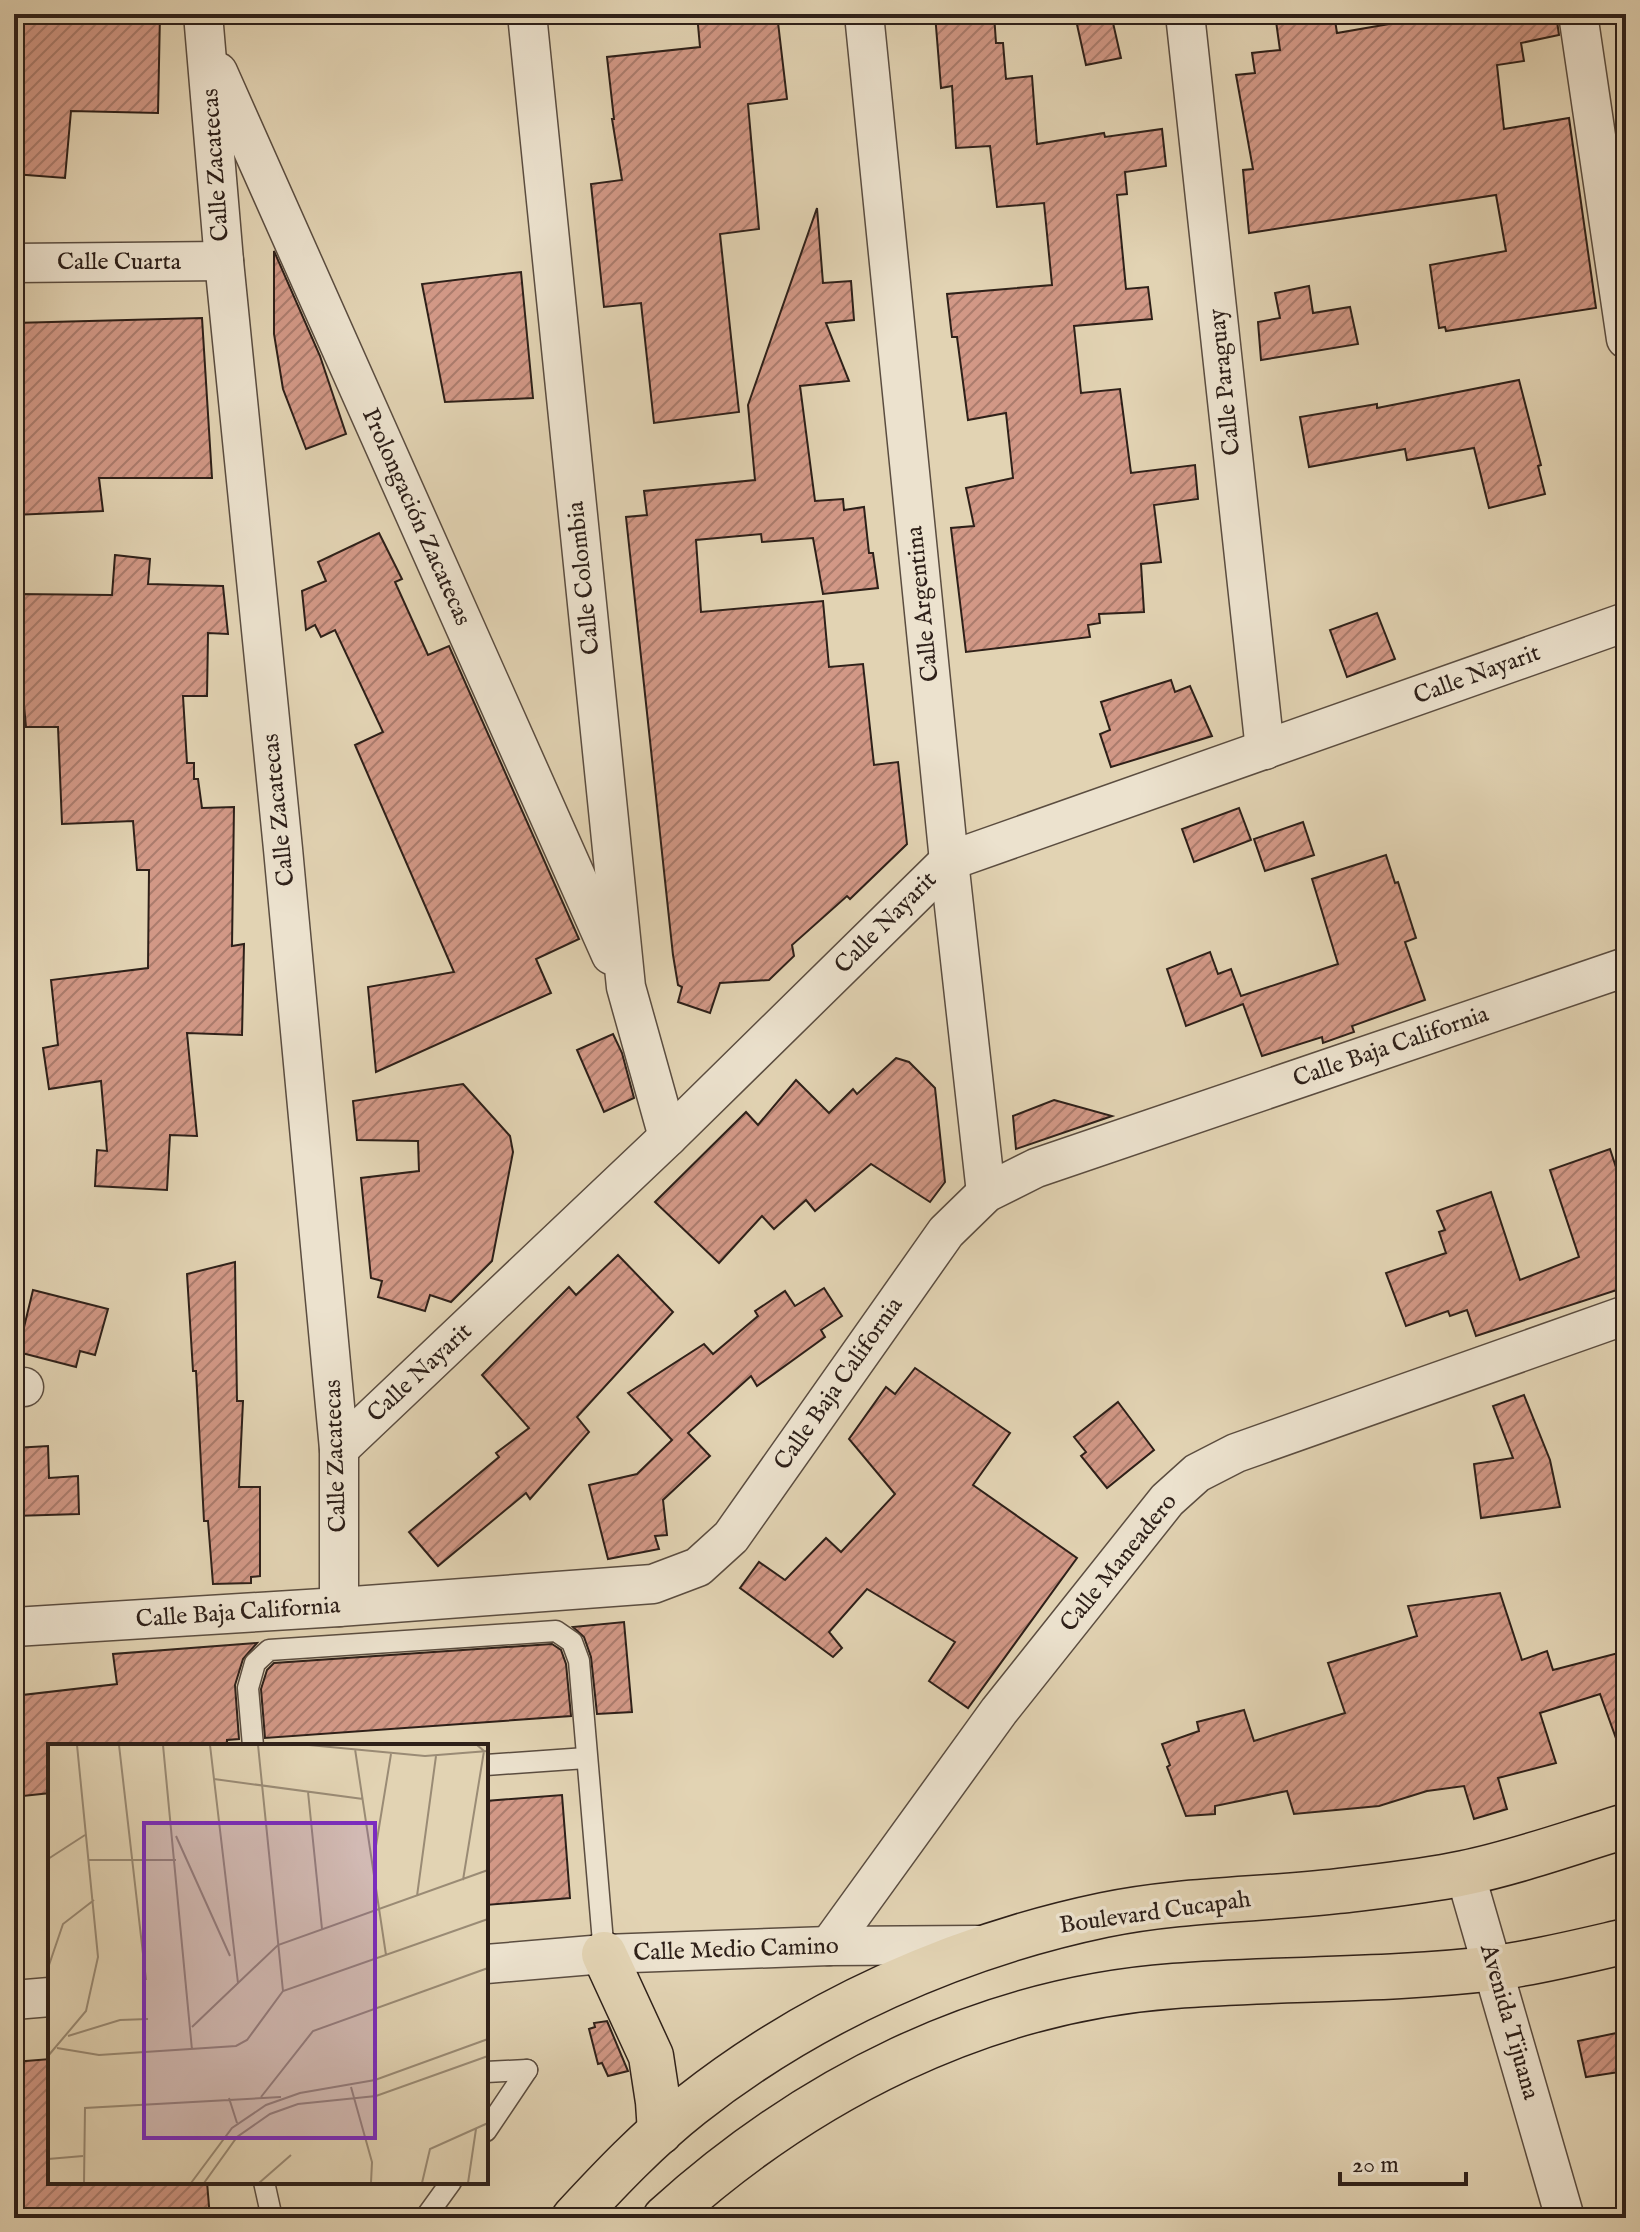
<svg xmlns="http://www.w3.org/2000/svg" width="1640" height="2232" viewBox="0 0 1640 2232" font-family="'IM FELL English',serif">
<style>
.building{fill:url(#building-hatch);stroke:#2e2019;stroke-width:2}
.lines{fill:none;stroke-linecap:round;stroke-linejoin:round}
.lane-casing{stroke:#5b4d40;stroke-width:23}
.street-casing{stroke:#5b4d40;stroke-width:41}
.primary-casing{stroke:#2e2019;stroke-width:47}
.lane{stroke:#ece2ce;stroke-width:20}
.street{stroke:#ece2ce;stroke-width:38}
.primary{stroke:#e2d3b3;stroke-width:44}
.labels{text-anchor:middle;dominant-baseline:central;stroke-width:7;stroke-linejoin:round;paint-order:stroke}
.street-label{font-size:24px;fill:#2e2019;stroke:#ece2ce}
.inset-road{fill:none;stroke:#9a8b75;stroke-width:2}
.view{fill:#7b2cbf;fill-opacity:0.15;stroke:#7b2cbf;stroke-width:4}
.inset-edge{fill:none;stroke:#2e2019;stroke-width:4}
</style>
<defs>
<pattern id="building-hatch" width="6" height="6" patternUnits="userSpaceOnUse" patternTransform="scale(2)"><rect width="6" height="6" fill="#d29886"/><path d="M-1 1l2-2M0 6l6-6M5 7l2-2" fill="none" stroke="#ab7c6d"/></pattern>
</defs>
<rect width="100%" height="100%" fill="#e2d3b3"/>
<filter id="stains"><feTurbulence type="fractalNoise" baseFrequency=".0025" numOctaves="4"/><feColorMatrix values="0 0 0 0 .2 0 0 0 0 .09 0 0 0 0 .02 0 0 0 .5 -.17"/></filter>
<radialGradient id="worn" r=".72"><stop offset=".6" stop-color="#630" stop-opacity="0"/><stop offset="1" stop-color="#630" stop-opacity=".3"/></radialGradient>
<g class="building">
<polygon points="14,14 160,14 158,113 71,111 65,178 14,174"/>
<polygon points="697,14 777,14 787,99 748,104 759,229 720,234 739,412 654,423 641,303 604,307 591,184 622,180 612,119 614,119 607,57 700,47"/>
<polygon points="935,14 994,14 996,43 1003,43 1006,79 1032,76 1037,144 1104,133 1105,137 1162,129 1166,166 1125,172 1127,194 1117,195 1126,289 1148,287 1152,319 1074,326 1081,393 1120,389 1131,473 1195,465 1198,499 1154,505 1161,562 1141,564 1144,612 1099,614 1100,623 1088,625 1090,637 966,652 951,528 974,526 966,488 1013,478 1006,413 968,420 957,337 952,337 947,294 1052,285 1044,203 997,207 990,146 956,148 952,86 941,88"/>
<polygon points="1104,14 1111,14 1121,58 1086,65 1076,20"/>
<polygon points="1275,14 1334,14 1337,33 1447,14 1556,14 1559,35 1521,43 1524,61 1497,65 1504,129 1569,118 1596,308 1446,331 1445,327 1439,328 1430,265 1506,251 1496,195 1249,233 1243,170 1253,169 1236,75 1255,73 1252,53 1280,50"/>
<polygon points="817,208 823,283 851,281 854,320 826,323 849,381 800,386 815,501 843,499 844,510 864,507 869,553 873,553 878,588 823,594 813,538 762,542 761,534 696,540 701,612 823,601 829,667 863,664 874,765 898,762 907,844 850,899 847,896 792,945 794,956 769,980 720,983 710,1013 678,1002 682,987 678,985 673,955 626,517 647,515 644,491 755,480 748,405"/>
<polygon points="274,251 320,356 346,434 306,449 283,389 274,334"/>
<polygon points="521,272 533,398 445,402 422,284"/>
<polygon points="1309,286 1313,313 1350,307 1358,344 1261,360 1258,322 1280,318 1275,293"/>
<polygon points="202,318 212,478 99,478 103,511 14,515 14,323"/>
<polygon points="1519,380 1541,465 1538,466 1545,494 1489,508 1474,448 1407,460 1405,449 1309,467 1300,417 1377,404 1377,408"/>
<polygon points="379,533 402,579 395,582 428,655 449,646 579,939 536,959 551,993 376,1072 368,987 454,972 355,745 383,732 335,630 321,637 315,625 306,630 302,591 326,581 318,562"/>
<polygon points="115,555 150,559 148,584 223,586 228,634 208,633 207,696 183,696 187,763 194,763 194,779 198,779 202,808 234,807 232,946 244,944 242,1035 187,1033 197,1136 170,1135 167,1190 95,1186 97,1150 107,1151 101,1081 49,1089 43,1048 58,1045 51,980 148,968 149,870 137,870 133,821 62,824 58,727 26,727 14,597 20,597 20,594 112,595"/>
<polygon points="1377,613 1395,659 1347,677 1330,630"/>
<polygon points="1171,680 1175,692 1190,686 1212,736 1111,767 1100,734 1110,730 1101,702"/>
<polygon points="1239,808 1251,840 1194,862 1182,829"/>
<polygon points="1303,822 1314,855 1265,871 1254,839"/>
<polygon points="1386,855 1395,883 1398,882 1416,938 1405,942 1425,1000 1352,1026 1354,1032 1323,1043 1322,1037 1262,1056 1243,1004 1186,1026 1167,969 1210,952 1218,974 1231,969 1241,996 1338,964 1312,879"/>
<polygon points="613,1034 622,1053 634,1098 604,1112 577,1050"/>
<polygon points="896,1058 909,1062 935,1088 945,1182 930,1202 871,1164 815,1211 806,1200 774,1229 762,1216 719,1263 655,1202 746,1112 758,1125 796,1080 829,1113 853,1089 857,1094"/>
<polygon points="463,1084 510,1136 513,1152 492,1261 451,1302 430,1295 425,1311 378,1297 382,1281 371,1278 361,1178 419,1171 418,1141 357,1140 353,1101"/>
<polygon points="1054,1100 1112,1116 1016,1149 1013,1116"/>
<polygon points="1610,1149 1626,1198 1626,1287 1476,1336 1467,1310 1450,1316 1448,1311 1406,1326 1386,1273 1446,1253 1439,1232 1445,1230 1437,1211 1491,1192 1520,1280 1579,1257 1550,1170"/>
<polygon points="618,1255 673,1312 577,1417 589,1432 530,1499 526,1493 438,1566 409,1532 499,1457 496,1453 529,1428 482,1375 569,1287 576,1295"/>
<polygon points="235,1262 237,1401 243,1401 239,1487 260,1487 260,1576 251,1577 251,1583 213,1584 208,1521 204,1521 196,1371 193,1371 187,1274"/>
<polygon points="824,1288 842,1316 821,1330 825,1337 757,1386 751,1376 688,1433 710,1456 663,1500 667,1535 655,1536 659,1549 608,1559 589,1485 637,1474 672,1440 628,1393 704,1344 713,1354 758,1316 755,1311 785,1291 795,1306"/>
<polygon points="33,1290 108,1309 95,1355 80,1351 76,1367 18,1352"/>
<polygon points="915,1368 1010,1433 973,1485 1077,1558 968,1708 929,1681 955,1642 867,1589 829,1632 842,1648 833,1657 740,1588 759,1562 785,1580 826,1538 841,1552 895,1494 849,1439 886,1387 895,1394"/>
<polygon points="1524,1395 1550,1460 1560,1507 1481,1518 1474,1464 1513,1458 1493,1406"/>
<polygon points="1118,1402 1154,1450 1107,1488 1081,1456 1086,1452 1074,1437"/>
<polygon points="48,1446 49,1478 78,1476 79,1514 14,1516 14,1448"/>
<polygon points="1500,1593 1522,1660 1547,1651 1553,1670 1626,1651 1626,1755 1622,1755 1600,1694 1540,1713 1556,1763 1498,1778 1507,1809 1474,1819 1464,1786 1427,1791 1379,1806 1294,1814 1287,1791 1215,1806 1215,1814 1186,1816 1167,1767 1170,1765 1162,1744 1199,1731 1197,1722 1244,1710 1254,1741 1345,1713 1328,1663 1417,1636 1408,1606"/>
<polygon points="624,1622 632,1712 597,1714 591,1657 584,1637 573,1627"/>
<polygon points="257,1643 243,1659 235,1685 239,1739 227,1740 227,1746 50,1746 50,1793 14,1797 14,1696 117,1684 113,1654"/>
<polygon points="552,1644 561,1650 566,1664 571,1716 265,1738 261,1689 267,1670 274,1663"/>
<polygon points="562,1795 570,1898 486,1905 486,1801"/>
<polygon points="607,2021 628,2071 608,2076 602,2063 598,2064 589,2029 595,2027 594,2023"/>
<polygon points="1626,2031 1626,2071 1586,2077 1578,2041"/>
<polygon points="50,2059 50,2182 207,2182 210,2218 14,2218 14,2062"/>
</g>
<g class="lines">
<g class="lane-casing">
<g id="lane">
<polyline points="253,1746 248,1688 255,1663 269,1650 556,1631 572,1642 579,1661 604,1954"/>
<polyline points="486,1765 586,1758"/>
<polyline points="486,2072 527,2070"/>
<polyline points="486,2131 527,2070"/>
<polyline points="264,2182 272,2218"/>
<polyline points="425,2218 451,2182"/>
</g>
</g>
<g class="street-casing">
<g id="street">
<polyline points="203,14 224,261 283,849 339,1449 339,1607"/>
<polyline points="527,14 626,987 668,1137"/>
<polyline points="864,14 949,861 986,1193"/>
<polyline points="1185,14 1265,750"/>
<polyline points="1578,14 1626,339"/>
<polyline points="218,72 611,955"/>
<polyline points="14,263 224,261"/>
<polyline points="14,1387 24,1387"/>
<polyline points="339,1449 668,1137 949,861 1626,622"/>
<polyline points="14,1627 339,1607 653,1584 698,1567 731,1537 946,1232 986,1193 1036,1168 1626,967"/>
<polyline points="1465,1873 1565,2218"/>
<polyline points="829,1946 999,1711 1167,1500 1197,1473 1236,1453 1626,1315"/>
<polyline points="486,1964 604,1954 829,1946 979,1945"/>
<polyline points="14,2000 50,1997"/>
</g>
</g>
<g class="primary-casing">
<g id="primary">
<polyline points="604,1954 651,2056 658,2102 660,2132"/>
<path d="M574 2218C611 2178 648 2139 691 2105 810 2011 956 1946 1104 1915 1181 1899 1260 1900 1338 1891 1380 1886 1422 1882 1464 1873 1518 1862 1572 1842 1626 1826"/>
<path d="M665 2218C806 2090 982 2000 1174 1986 1281 1978 1389 1981 1495 1968 1539 1962 1583 1951 1626 1941"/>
</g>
</g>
<use href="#lane" class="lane"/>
<use href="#street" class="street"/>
<use href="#primary" class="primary"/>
</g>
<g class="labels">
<g class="street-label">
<text transform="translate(216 165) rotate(-94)">Calle Zacatecas</text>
<text x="119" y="262">Calle Cuarta</text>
<text transform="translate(1225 382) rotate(-96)">Calle Paraguay</text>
<text transform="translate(416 517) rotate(66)">Prolongación Zacatecas</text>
<text transform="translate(584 578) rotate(-96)">Calle Colombia</text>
<text transform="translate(923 604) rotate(-96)">Calle Argentina</text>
<text transform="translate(1477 675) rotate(-20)">Calle Nayarit</text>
<text transform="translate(279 810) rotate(-96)">Calle Zacatecas</text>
<text transform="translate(886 923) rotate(-45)">Calle Nayarit</text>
<text transform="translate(1391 1047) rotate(-19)">Calle Baja California</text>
<text transform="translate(420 1373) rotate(-43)">Calle Nayarit</text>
<text transform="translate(839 1384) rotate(-55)">Calle Baja California</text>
<text transform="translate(336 1456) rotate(-92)">Calle Zacatecas</text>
<text transform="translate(1119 1563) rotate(-51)">Calle Maneadero</text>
<text transform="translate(238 1613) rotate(-4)">Calle Baja California</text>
<text transform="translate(1155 1913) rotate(-8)">Boulevard Cucapah</text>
<text transform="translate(736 1950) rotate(-2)">Calle Medio Camino</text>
<text transform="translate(1509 2022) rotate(74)">Avenida Tijuana</text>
</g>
</g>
<g transform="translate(48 1744)">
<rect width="440" height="440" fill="#e2d3b3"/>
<path class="inset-road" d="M71 1 98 236M115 1 144 306M162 1 190 239M210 1 235 247M261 1 377 12 440 7M307 5 338 211M166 35 315 55M260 48 274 185M128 92 182 212M326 114 343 10M0 115 37 91M41 116H128M415 136 436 7 429 1M369 152 388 12M0 224 15 180 46 156M144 283 230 201 440 126M20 292 72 276 100 275M9 304 51 311 188 302 199 296 235 247 440 175M0 312 38 267 50 213 29 1M303 343 324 418 323 439M213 353 265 287 440 224M181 354 189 379M0 415 35 412M36 439 37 364 233 353M143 439 184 384 218 361 252 349 327 336 440 295M156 439 189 393 222 370 250 360 328 352 440 312M211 439 243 411M374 439 382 405 440 379M420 439 428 385"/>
<path class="view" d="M96 79H327V394H96Z"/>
<rect width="440" height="440" class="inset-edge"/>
</g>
<rect width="1640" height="2232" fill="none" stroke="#e2d3b3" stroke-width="48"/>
<rect x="16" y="16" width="1608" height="2200" fill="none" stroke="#2e2019" stroke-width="4"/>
<rect x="24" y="24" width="1592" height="2184" fill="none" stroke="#2e2019" stroke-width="2"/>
<path d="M1340 2172v12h126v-12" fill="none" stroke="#2e2019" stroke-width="4"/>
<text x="1352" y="2172" font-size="24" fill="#2e2019" stroke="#ece2ce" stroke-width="6" paint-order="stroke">20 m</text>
<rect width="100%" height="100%" filter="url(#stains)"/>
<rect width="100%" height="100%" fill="url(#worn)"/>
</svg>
